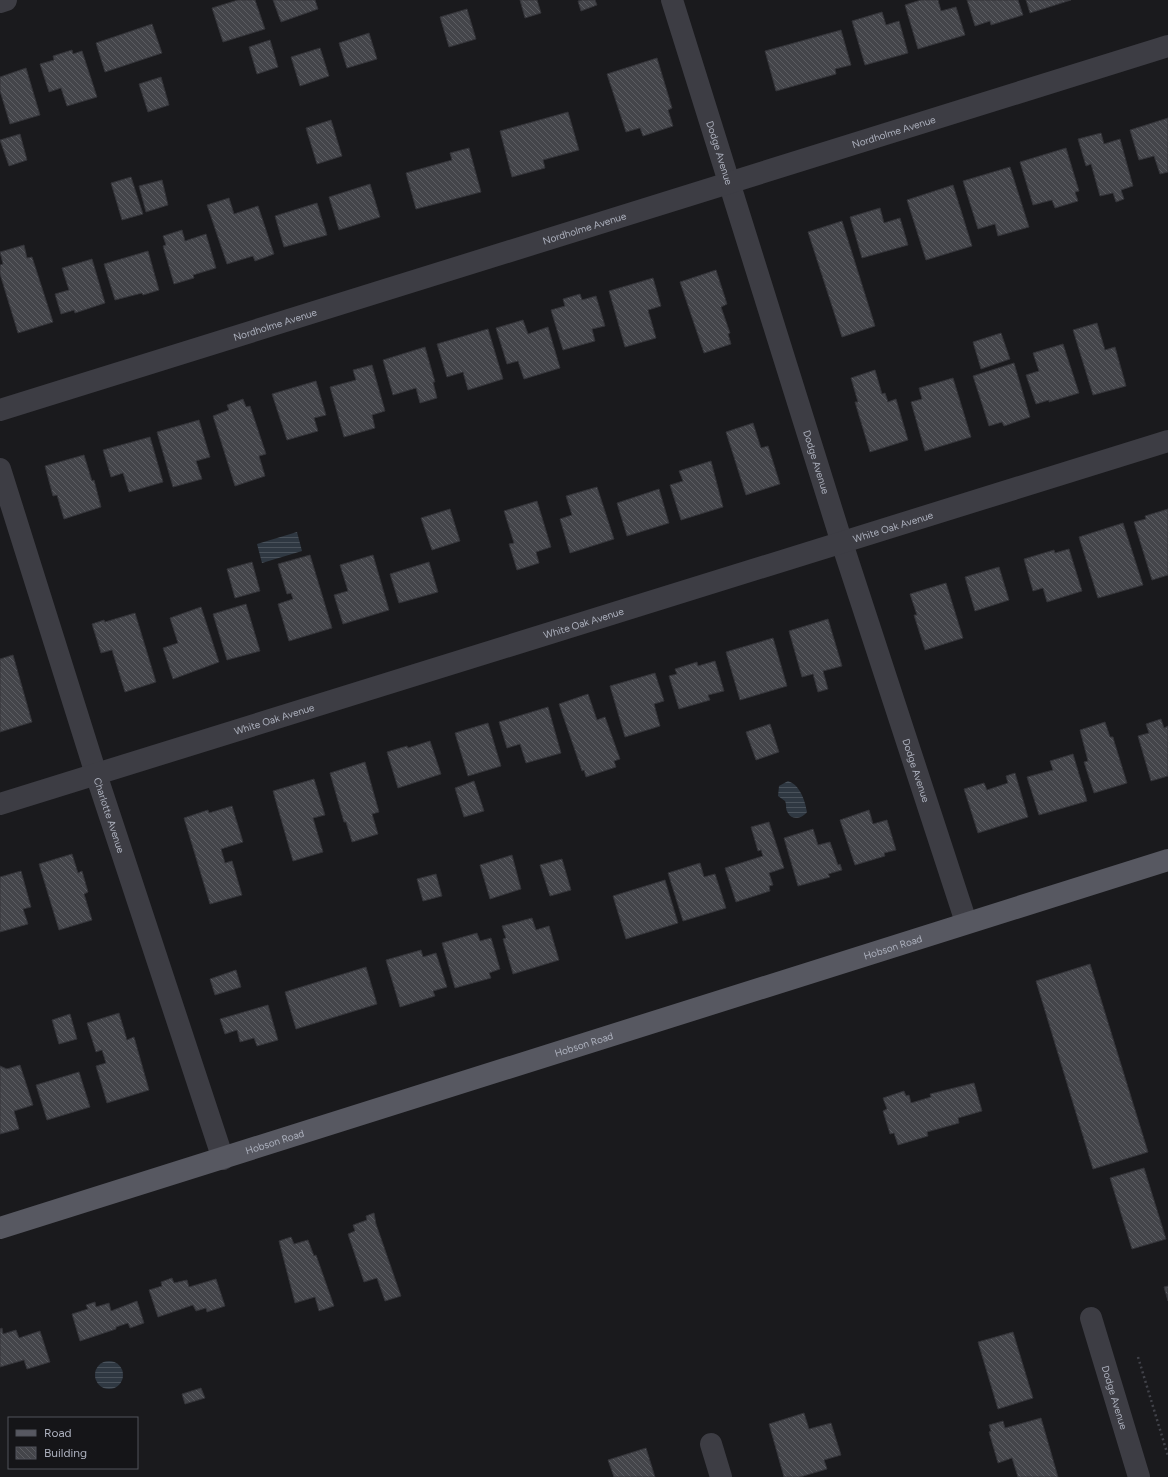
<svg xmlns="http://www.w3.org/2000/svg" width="1168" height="1477" viewBox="0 0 1168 1477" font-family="Figtree,sans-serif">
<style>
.water{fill:url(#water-rules)}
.building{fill:url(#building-back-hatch);stroke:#343439}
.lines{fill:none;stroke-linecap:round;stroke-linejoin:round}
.path{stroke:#414249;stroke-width:2.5;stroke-dasharray:2 3;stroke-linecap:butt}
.minor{stroke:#3d3d44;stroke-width:22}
.major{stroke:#575861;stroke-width:22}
.labels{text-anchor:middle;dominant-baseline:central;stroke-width:3.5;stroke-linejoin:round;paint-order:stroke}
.street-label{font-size:10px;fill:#acb0bd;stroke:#151518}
</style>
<defs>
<pattern id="water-rules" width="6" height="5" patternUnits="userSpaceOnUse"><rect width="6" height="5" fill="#2f3842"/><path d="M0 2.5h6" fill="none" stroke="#4a525b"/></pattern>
<pattern id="building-back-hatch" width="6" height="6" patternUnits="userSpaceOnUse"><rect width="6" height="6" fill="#44454a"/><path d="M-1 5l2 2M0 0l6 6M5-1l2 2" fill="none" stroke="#5c5d62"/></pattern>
</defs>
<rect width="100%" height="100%" fill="#1a1a1d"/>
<g class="water">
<polygon points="297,532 302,551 262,563 257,544"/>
<path d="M788 781C800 785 805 800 807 812 803 818 792 821 788 813 785 809 787 805 785 801L778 796 779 786Z"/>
<circle cx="109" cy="1375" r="14"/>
</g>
<g class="building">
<polygon points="238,0 255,0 265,29 223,42 212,8"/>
<polygon points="273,0 315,0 318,9 281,22"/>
<polygon points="520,0 537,0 541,13 525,18"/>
<polygon points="582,0 595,0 597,5 581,11 578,1"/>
<polygon points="921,0 938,0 941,11 956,7 965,35 918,49 905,5"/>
<polygon points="967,0 1018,0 1023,15 991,25 990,21 975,26"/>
<polygon points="1026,0 1071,0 1030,13"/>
<polygon points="467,9 476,39 449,47 440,17"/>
<polygon points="882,12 886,25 899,21 908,53 865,65 852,21"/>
<polygon points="152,24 162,53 105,72 96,43"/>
<polygon points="841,30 851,65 835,69 836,74 776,91 765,51"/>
<polygon points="369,33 377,59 347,68 339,43"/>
<polygon points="270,40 278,67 257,74 249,47"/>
<polygon points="320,48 329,76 300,86 291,57"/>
<polygon points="72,50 73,54 82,51 97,97 67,106 61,88 49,92 40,64 54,60 53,56"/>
<polygon points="657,58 672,108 668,110 673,126 643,136 640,128 626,132 607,74"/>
<polygon points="26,68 40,115 10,124 0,91 0,77"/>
<polygon points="161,77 169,105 148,112 139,84"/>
<polygon points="568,112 579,150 543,160 545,168 512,177 500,131"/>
<polygon points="1168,118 1168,172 1160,174 1154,156 1139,160 1130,130"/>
<polygon points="331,120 342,156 317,164 306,128"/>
<polygon points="1101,133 1104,144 1120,139 1133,186 1121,190 1124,199 1116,202 1113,193 1100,196 1091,164 1086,166 1078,139"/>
<polygon points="20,134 27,160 9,166 0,140"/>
<polygon points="469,148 481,192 416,209 406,173 452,160 450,153"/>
<polygon points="1066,148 1079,191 1075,192 1078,201 1055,208 1052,200 1033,205 1020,162"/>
<polygon points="1010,167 1029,227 998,236 995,224 978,229 963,181"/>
<polygon points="131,177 143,214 122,220 111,183"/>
<polygon points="162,180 168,205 146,212 139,186"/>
<polygon points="370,184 380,217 339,230 329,197"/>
<polygon points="953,185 972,246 926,260 907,200"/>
<polygon points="229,198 234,214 258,206 274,254 255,261 253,256 227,264 207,205"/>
<polygon points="317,203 327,235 284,247 275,216"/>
<polygon points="880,208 884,223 900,218 908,245 862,258 850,217"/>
<polygon points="842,221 875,326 842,337 808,232"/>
<polygon points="182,230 185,241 206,234 216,268 193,275 194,278 174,284 163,246 166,245 163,236"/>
<polygon points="24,245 27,258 32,257 53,322 18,333 0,274 0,265 3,264 0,252"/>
<polygon points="148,251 159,290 143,295 142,293 115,300 104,264"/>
<polygon points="92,259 105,303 75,313 74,310 61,314 55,294 69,290 62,268"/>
<polygon points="716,270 727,304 721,307 730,333 728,334 731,344 704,353 680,282"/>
<polygon points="653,278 661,306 648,310 656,338 625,347 609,291"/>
<polygon points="580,294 582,300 596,296 605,326 592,329 595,341 563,350 551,310 565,306 563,299"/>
<polygon points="523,320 528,334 548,327 560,368 524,379 518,361 507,364 496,328"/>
<polygon points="1097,323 1105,350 1115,347 1126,386 1093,395 1073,330"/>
<polygon points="488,329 503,379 468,390 463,372 447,377 437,344"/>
<polygon points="1001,333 1010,359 981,369 973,342"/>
<polygon points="1063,344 1079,393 1049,402 1049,400 1036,404 1026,375 1039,371 1033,353"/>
<polygon points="425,347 435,382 433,382 437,398 420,403 416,388 393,395 383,360"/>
<polygon points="1014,363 1030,417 1004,426 1002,422 989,426 973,376"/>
<polygon points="372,365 385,411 372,415 375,428 344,437 330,387 356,380 353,370"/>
<polygon points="875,370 882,394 885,393 888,402 896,399 908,440 870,452 855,402 858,402 851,378"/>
<polygon points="953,378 971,437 925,451 911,402 922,399 919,388"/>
<polygon points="316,381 326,415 314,418 318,431 287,440 272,394"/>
<polygon points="243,399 246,407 250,406 266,454 259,456 265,476 235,486 213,416 229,410 227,405"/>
<polygon points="199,420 210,457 196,461 202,479 173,487 157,432"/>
<polygon points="753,423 761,448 768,446 780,484 746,495 726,432"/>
<polygon points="150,437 163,482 129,492 123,473 111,477 103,450"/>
<polygon points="84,455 92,481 94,480 101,507 64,519 57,495 53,496 45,466"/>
<polygon points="711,461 723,507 681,520 670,485 683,481 679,471"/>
<polygon points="597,487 614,539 570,553 560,519 572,515 566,496"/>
<polygon points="659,489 669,523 627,536 617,503"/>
<polygon points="537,501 551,547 536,552 539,563 517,570 509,544 514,543 504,511"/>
<polygon points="450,509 460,541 432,550 421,518"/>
<polygon points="1168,509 1168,575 1152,580 1134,522 1146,519 1145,516"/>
<polygon points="1123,523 1143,585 1098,598 1079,537"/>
<polygon points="1069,549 1082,591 1047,602 1043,588 1033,591 1024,559 1054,550 1055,553"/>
<polygon points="310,555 332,628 289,641 278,604 293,599 291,593 287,594 278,564"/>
<polygon points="373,555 389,610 343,624 334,595 348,591 340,565"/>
<polygon points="252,562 260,591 235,598 227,569"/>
<polygon points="429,562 438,592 399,603 390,574"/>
<polygon points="999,567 1009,600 975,611 965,577"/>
<polygon points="946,583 963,638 925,650 914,615 917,615 910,594"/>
<polygon points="246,604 260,651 227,660 213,614"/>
<polygon points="201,607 219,662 173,679 163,648 178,643 170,618"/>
<polygon points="135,613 156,682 125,692 112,650 101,653 92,624 104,620 105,622"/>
<polygon points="828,619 842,666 823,671 828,689 818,692 813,674 802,677 789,631"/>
<polygon points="773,638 787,686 740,700 726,652"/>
<polygon points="13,655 32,722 0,732 0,659"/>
<polygon points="715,661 724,691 708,695 710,700 679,709 669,676 677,674 675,669 697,662 698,666"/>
<polygon points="655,673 664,701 654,704 660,726 625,737 610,686"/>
<polygon points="588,694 597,720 605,717 620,759 614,761 616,767 586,777 584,770 582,771 559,704"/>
<polygon points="548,707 561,753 526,763 520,744 507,748 499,722"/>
<polygon points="1161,719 1164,728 1168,726 1168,776 1151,781 1138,736 1149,733 1146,724"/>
<polygon points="1105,722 1110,737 1113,737 1114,741 1127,783 1094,793 1084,762 1088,761 1080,730"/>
<polygon points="488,723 501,766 468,776 455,733"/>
<polygon points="770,724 779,752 756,760 746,732"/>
<polygon points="430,741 441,774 398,788 387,752 407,746 408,748"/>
<polygon points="1073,754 1087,801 1039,815 1027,777 1053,770 1050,761"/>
<polygon points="365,762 379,812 372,814 378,834 352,842 346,822 344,822 330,773"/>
<polygon points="1015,773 1028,817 978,833 964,789 984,783 987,790 1008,783 1006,776"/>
<polygon points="314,779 325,815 313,818 323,852 293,861 273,791"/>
<polygon points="474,781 484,811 464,817 455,788"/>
<polygon points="232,806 243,842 221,849 225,863 232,861 242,895 210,904 184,818 208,810 209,813"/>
<polygon points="869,810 873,824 887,820 896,850 884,853 885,856 855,865 840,820"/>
<polygon points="769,822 784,868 769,873 773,885 769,886 770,891 736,902 725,868 763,856 761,850 758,851 751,827"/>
<polygon points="813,829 818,845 830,842 838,865 840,864 842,870 828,874 830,877 798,886 784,838"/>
<polygon points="72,854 78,873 82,871 88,892 84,894 92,920 59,930 39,864"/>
<polygon points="512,855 521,889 490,899 480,865"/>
<polygon points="562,859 571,890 550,896 540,865"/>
<polygon points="700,863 704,877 715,874 726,908 683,921 668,873"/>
<polygon points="21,871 31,907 23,909 28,924 0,932 0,877"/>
<polygon points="436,874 442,896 423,901 417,879"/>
<polygon points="665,880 678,923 626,939 613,896"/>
<polygon points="532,918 536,930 549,926 559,960 513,974 503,939 506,938 502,926"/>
<polygon points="477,933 480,941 491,938 500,969 489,973 491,978 455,988 442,943"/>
<polygon points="421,950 423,957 436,953 447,987 433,991 435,996 400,1007 386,960"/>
<polygon points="1090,964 1148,1152 1093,1169 1036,981"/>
<polygon points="366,967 377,1004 296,1029 285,992"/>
<polygon points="236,970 241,987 215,995 210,979"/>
<polygon points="268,1005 278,1040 257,1046 254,1038 240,1042 237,1030 225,1034 220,1019"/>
<polygon points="119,1013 127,1040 134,1037 149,1090 107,1103 96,1066 106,1063 102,1050 96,1052 87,1023"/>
<polygon points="70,1014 77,1039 59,1044 52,1020"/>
<polygon points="20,1065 33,1105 14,1111 19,1129 0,1134 0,1066 7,1069"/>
<polygon points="79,1072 90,1107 47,1120 36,1085"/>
<polygon points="974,1083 982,1111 958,1118 959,1123 927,1132 928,1136 898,1145 894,1133 890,1134 883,1111 887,1109 883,1098 904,1091 906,1096 909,1095 911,1103 931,1097 930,1094"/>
<polygon points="1144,1168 1166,1239 1132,1249 1110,1178"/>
<polygon points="374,1213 376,1224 401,1296 385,1301 377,1278 364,1282 348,1234 355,1231 353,1225 367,1220 366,1216"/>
<polygon points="291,1237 294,1244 308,1240 314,1256 316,1255 334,1306 319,1311 315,1297 295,1303 279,1241"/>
<polygon points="172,1278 174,1283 187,1280 189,1287 216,1279 225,1306 207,1312 206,1308 196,1311 193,1305 158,1317 149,1290 162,1286 161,1282"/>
<polygon points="1168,1286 1168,1301 1164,1287"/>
<polygon points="137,1301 144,1323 130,1328 128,1323 116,1327 116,1329 80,1341 72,1314 88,1309 86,1305 95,1302 96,1307 109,1303 111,1311"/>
<polygon points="2,1328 3,1334 16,1330 19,1338 40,1331 50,1362 27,1369 24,1360 0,1367 0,1329"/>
<polygon points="1013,1332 1033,1398 998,1409 978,1342"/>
<polygon points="201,1388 205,1398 185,1404 182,1394"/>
<polygon points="804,1413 809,1429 831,1423 841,1455 824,1460 827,1469 800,1477 784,1477 769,1424"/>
<polygon points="1041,1418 1058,1477 1018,1477 1012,1458 998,1463 989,1432 991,1431 989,1425 1003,1421 1005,1428"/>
<polygon points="646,1448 655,1477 614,1477 608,1460"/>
</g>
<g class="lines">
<polyline class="path" points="1138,1357 1168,1456"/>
<g class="minor">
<path id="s1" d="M672 0 842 543 966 922"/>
<polyline points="0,2 6,0"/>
<path id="s2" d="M0 410 1168 46"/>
<path id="s3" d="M0 469 96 774 223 1159"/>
<path id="s4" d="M0 804 1168 441"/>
<path id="s5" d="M1091 1318 1139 1477"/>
<polyline points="711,1444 721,1477"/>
</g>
<path class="major" id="s6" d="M0 1228 1168 860"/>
</g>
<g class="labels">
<g class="street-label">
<text stroke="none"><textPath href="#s2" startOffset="936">Nordholme Avenue</textPath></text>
<text stroke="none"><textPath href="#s1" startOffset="160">Dodge Avenue</textPath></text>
<text stroke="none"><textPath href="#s2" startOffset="612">Nordholme Avenue</textPath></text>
<text stroke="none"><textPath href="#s2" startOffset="288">Nordholme Avenue</textPath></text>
<text stroke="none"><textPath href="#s1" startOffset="484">Dodge Avenue</textPath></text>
<text stroke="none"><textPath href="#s4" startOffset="935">White Oak Avenue</textPath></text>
<text stroke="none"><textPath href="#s4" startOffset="611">White Oak Avenue</textPath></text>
<text stroke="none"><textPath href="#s4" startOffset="287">White Oak Avenue</textPath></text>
<text stroke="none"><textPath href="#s1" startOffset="808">Dodge Avenue</textPath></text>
<text stroke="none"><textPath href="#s3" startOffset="363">Charlotte Avenue</textPath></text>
<text stroke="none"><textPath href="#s6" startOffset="936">Hobson Road</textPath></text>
<text stroke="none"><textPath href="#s6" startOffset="612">Hobson Road</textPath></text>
<text stroke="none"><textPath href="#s6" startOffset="288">Hobson Road</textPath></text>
<text stroke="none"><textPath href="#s5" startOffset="83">Dodge Avenue</textPath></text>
</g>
</g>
<rect x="8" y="1417" width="130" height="52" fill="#151518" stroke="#51535a"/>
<rect x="16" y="1430" width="20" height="6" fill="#575861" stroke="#51535a"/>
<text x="44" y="1437" font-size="12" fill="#acb0bd">Road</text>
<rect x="16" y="1447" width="20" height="12" fill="url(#building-back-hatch)" stroke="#51535a"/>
<text x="44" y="1457" font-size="12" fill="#acb0bd">Building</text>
</svg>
